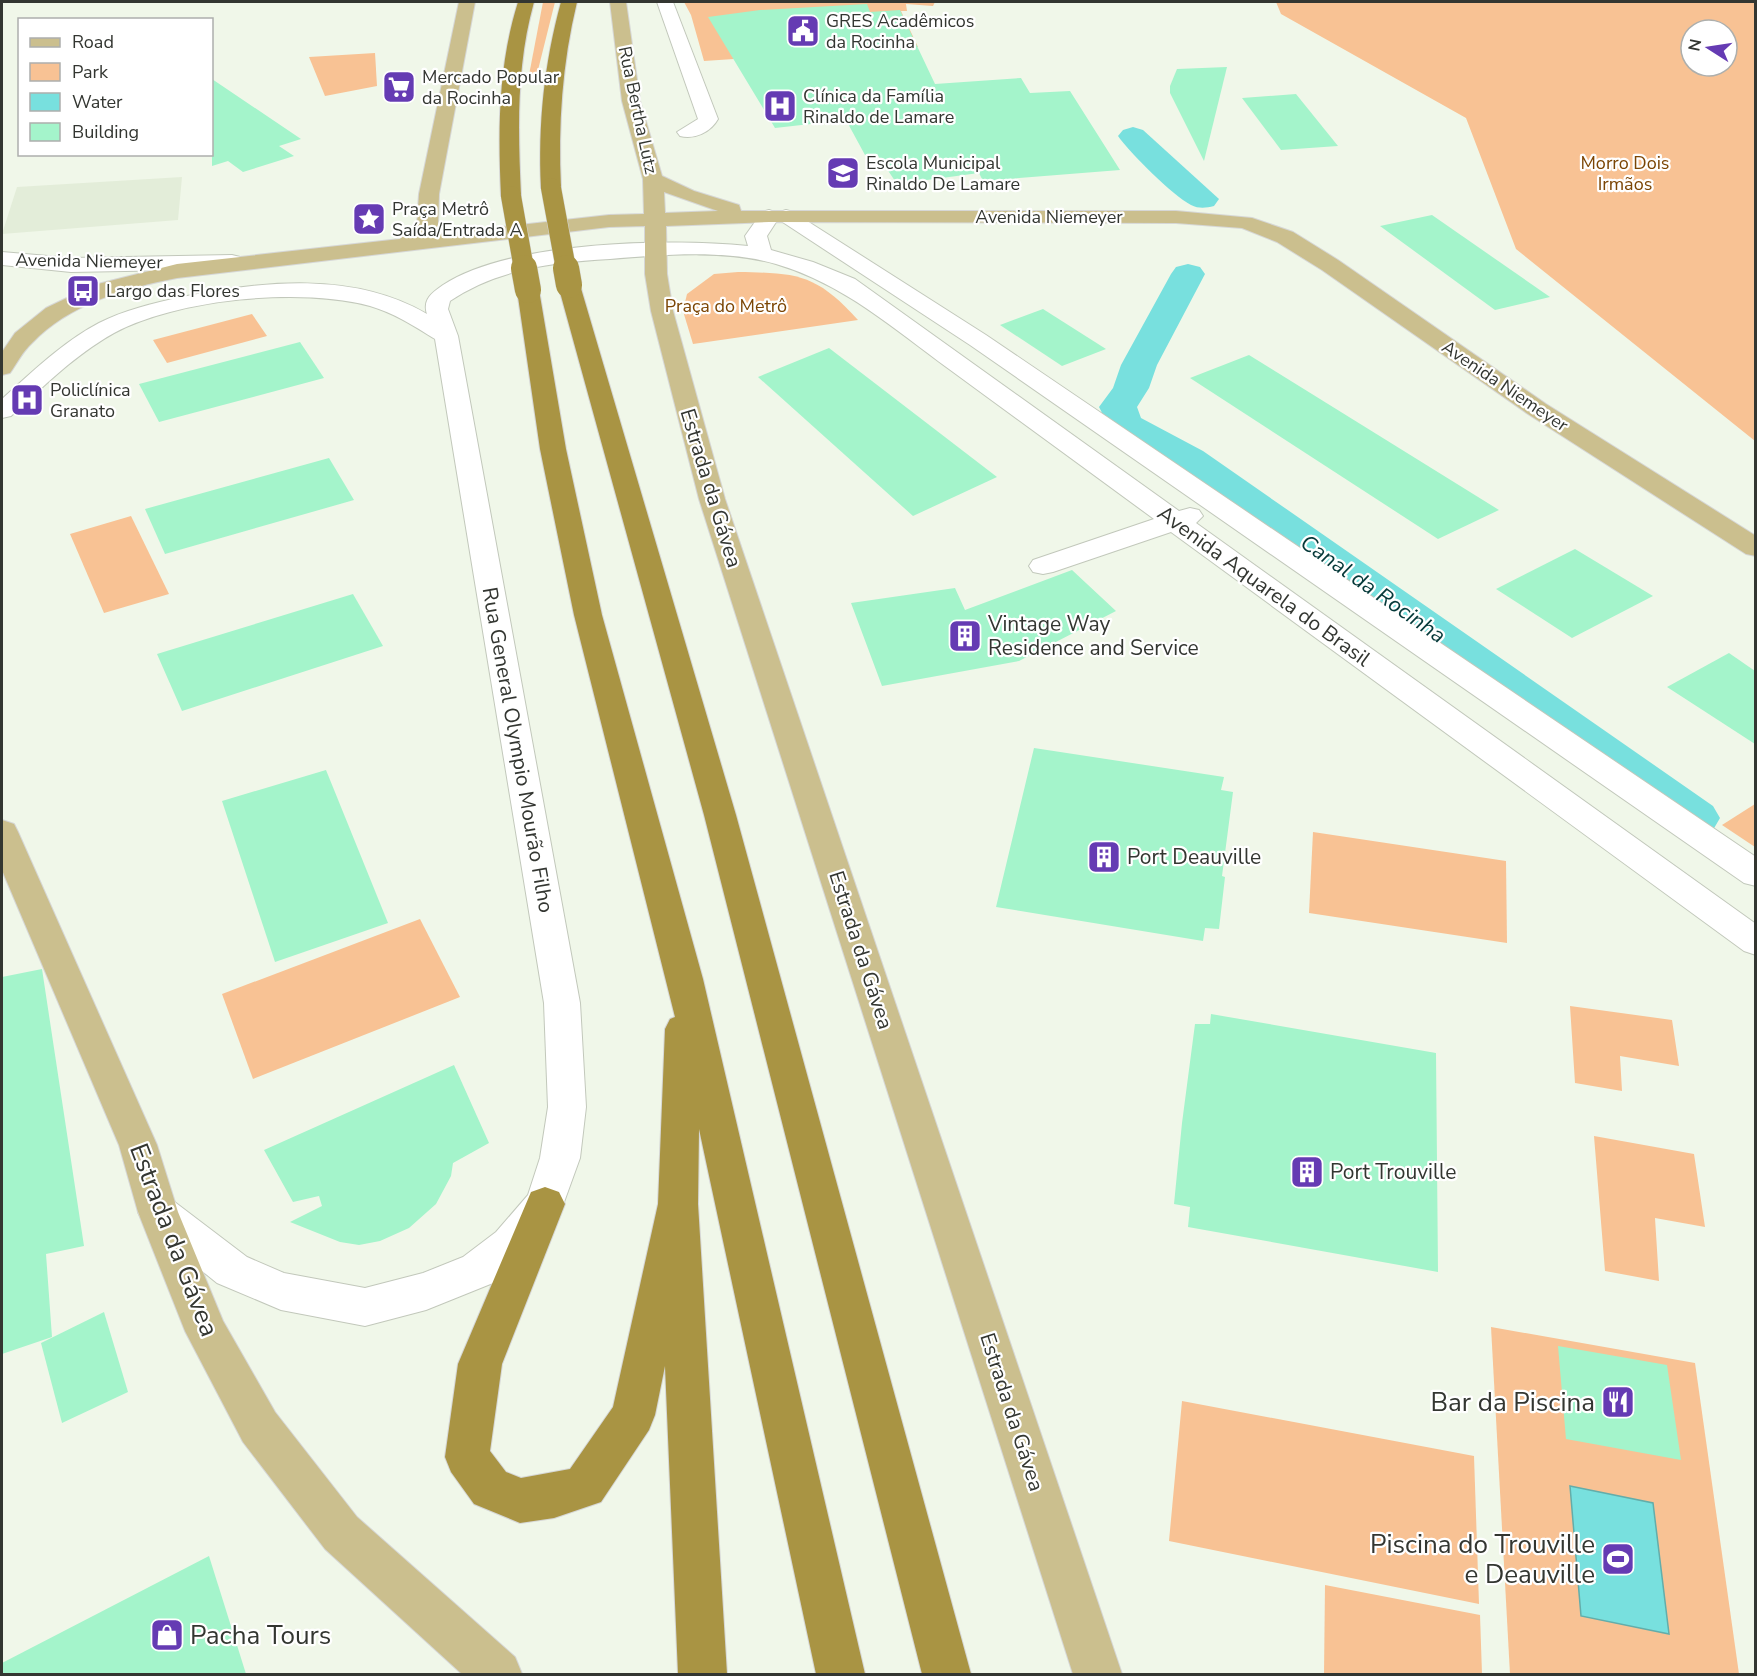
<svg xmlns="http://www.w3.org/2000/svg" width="1757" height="1676" viewBox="0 0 1757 1676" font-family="'Nunito Sans',sans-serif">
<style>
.built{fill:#e3edd9}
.green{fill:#f8c294;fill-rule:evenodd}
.water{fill:#78e0de;stroke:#63adaa;stroke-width:1.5}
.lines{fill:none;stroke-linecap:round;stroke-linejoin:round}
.canal{fill:#78e0de;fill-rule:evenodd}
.building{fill:#a4f4cb}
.street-casing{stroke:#c2c8bb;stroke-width:2}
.secondary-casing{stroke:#c2c8bb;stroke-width:2}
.primary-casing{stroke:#d6d7d6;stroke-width:2}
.highway-casing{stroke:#d6d7d6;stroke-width:2}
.street{fill:#fff;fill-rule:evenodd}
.secondary{fill:#fff;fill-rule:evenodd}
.primary{fill:#cbbf8e;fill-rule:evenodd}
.highway{fill:#a99443;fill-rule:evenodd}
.highway-bridge-far1-casing{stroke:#d6d7d6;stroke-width:21;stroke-linecap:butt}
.highway-bridge-casing{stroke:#d6d7d6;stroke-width:27;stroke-linecap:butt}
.highway-bridge-far1{stroke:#a99443;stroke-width:20}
.highway-bridge{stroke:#a99443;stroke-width:26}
.labels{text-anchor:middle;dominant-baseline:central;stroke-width:4.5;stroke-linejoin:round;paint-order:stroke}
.far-poi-label{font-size:18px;fill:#333631;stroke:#fff;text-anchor:start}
.far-street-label{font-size:18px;fill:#333631;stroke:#fff}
.far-park-label{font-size:18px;fill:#7b4504;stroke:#fff}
.street-label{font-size:21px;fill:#333631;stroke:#fff}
.poi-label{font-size:21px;fill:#333631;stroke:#fff;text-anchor:start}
.water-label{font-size:22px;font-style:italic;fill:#053939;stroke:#fff}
.near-street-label{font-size:26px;fill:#333631;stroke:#fff}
.near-poi-label{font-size:26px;fill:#333631;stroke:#fff;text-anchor:end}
</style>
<rect width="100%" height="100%" fill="#f0f7e9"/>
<polygon class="built" points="182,177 178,220 2,234 17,187"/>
<g class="green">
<polygon points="543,2 555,2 537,74 529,75"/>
<polygon points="684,2 935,2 933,6 906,4 907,11 901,11 918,47 704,61 691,15"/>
<path d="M1276 2H1755V441L1516 249 1466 118 1281 14ZM1691 30H1727V66H1691Z"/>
<polygon points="375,53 377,86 325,96 309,57"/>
<path d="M738 272C798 273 816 274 858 320L693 344 683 311 687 294 714 274Z"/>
<polygon points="252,314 267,336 167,363 153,340"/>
<polygon points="131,516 169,594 104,613 70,534"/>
<polygon points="1755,804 1755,847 1722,825"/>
<polygon points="1313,832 1506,861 1507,943 1309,913"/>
<polygon points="420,919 460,997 253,1079 222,994"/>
<polygon points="1570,1006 1672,1020 1679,1066 1620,1056 1622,1091 1575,1083"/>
<polygon points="1594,1136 1694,1154 1705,1227 1655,1218 1659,1281 1605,1271"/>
<polygon points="1491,1327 1695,1363 1739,1674 1510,1674"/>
<polygon points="1182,1401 1474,1456 1479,1604 1169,1541"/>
<polygon points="1325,1585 1480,1615 1482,1674 1324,1674"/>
</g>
<polygon class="water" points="1570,1486 1653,1503 1669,1634 1581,1616"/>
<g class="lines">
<g class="canal">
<path d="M1133 127 1143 130 1219 199 1214 206C1206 208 1199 209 1191 205 1172 195 1131 154 1118 136L1123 130Z"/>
<polygon points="1188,264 1200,267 1205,274 1157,365 1149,388 1137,407 1141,418 1203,451 1713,806 1720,818 1713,830 1696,835 1679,830 1175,467 1112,432 1099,407 1113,388 1121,365 1171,274 1176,267"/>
</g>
</g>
<g class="building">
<polygon points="867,4 870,12 900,10 935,84 1021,78 1030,93 1070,91 1120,170 983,181 979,173 897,184 877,154 865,155 846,120 775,128 708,17 760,10"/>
<polygon points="1227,67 1204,161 1170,93 1170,86 1177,69"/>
<polygon points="212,79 301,139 279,146 294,156 243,172 228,161 212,166"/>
<polygon points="1296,94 1338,146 1281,150 1242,98"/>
<polygon points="1432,215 1550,297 1495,310 1380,226"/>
<polygon points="1043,309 1106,349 1062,366 1000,325"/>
<polygon points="300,342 324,378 159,422 139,384"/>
<polygon points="829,348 997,477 913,516 758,377"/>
<polygon points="1249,355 1499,510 1438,539 1190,378"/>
<polygon points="329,458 354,500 165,554 145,509"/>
<polygon points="1575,549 1653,596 1572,638 1496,589"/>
<polygon points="1072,570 1116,611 1019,661 882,686 851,603 955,588 965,610"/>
<polygon points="353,594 383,646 182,711 157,654"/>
<polygon points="1729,653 1755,671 1755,744 1667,687"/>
<polygon points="1034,748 1224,777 1221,790 1233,792 1222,876 1225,877 1219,929 1205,928 1203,941 996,907"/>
<polygon points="326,770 388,923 275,962 222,801"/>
<polygon points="42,969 84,1246 46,1254 52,1337 2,1354 2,977"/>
<polygon points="1211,1014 1436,1053 1438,1272 1188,1227 1190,1207 1174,1204 1182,1123 1195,1024 1210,1024"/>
<polygon points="454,1065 489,1143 453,1163 451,1176 436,1204 409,1228 380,1241 359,1245 340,1242 290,1222 322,1206 319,1196 293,1202 264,1150"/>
<polygon points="104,1312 128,1392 62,1423 41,1343"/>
<polygon points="1558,1346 1667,1365 1681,1460 1566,1439"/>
<polygon points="209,1556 246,1674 2,1674 2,1663"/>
</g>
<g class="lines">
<g class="street-casing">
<g id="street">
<path d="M657 2H673L718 119C711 132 694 140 680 136L677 132 698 119Z"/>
<path d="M769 210 777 213 786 210 793 212 986 335 1756 857V886L1744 883 970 345 778 219 767 236 771 250 813 262 855 279 1179 511 1190 508 1199 510 1203 516 1196 523 1756 924V955L1744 951 1171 532 1053 572 1043 574 1033 572 1029 566 1033 560 1154 519C1086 469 1017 419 949 369 894 329 844 284 776 264 724 249 663 255 610 259 554 262 497 269 450 301L448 309 458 336 580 1003 586 1107 580 1158 559 1216 524 1258 493 1283 426 1310 365 1326 281 1310 217 1283 144 1224 138 1212 144 1200 158 1195 172 1200 247 1257 284 1273 365 1288 423 1273 463 1257 496 1232 528 1195 540 1158 548 1107 544 1003 435 339C414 326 394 313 370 306 301 287 177 299 114 333 76 354 43 387 11 416L2 418V399C32 372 63 342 99 323 124 310 154 303 182 297 261 281 354 271 427 314 422 299 433 292 443 285 510 241 669 238 748 246L745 236 762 212Z"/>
</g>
</g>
<g class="secondary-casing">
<polygon id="secondary" points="2,252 71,258 232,255 240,257 243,262 240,267 232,269 71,272 2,265"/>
</g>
<g class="primary-casing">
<g id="primary">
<path d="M459 2H475L439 194 438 226 429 235 609 215 644 214 643 179 622 101 610 2H626L640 101 662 176 694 191 739 205 741 211H1176L1252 218 1293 232 1338 260 1546 404 1756 536V556L1746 554 1528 414 1322 270 1277 242 1242 228 1176 223 769 222 666 226 667 274 673 311 725 499 1122 1674H1073L699 499 651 311 645 274V226L609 227 177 278C126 288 69 304 32 343 23 351 17 363 10 373L2 375V352L15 333 46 308 94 285 177 264 400 239 417 224 419 194ZM664 192 718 211 665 213Z"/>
<polygon points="2,820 14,824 18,832 157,1145 178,1212 223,1321 275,1412 357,1517 515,1657 522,1674 462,1674 325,1549 243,1442 185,1331 138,1212 119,1145 2,870"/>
</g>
</g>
<g class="highway-casing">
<g id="highway">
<path d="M518 2H534C516 66 518 130 521 196L518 200H504L501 196C498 130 498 66 518 2Z"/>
<path d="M561 2H577C562 64 558 125 561 188L558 192H544L541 188C538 124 544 64 561 2Z"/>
<polygon points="569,278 577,280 580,285 736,815 971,1674 922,1674 704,815 558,285 561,280"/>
<polygon points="528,283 536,285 539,290 566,449 602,615 703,979 865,1674 816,1674 699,1129 698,1204 727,1674 678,1674 665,1366 655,1415 649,1430 601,1502 554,1518 520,1523 474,1504 451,1472 445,1457 458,1364 531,1192 545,1187 559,1192 565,1204 502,1364 490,1451 506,1472 521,1478 570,1469 613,1407 658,1204 665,1029 670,1019 675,1017 574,615 540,449 517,290 520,285"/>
</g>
</g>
<use href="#street" class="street"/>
<use href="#secondary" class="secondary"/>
<use href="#primary" class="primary"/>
<use href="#highway" class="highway"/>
<g class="highway-bridge-far1-casing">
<g id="highway-bridge-far1">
<polyline points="551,188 566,269"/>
<polyline points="511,196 524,269"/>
</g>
</g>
<g class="highway-bridge-casing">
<g id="highway-bridge">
<polyline points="524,268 528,290"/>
<polyline points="566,268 569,285"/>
</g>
</g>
<use href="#highway-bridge-far1" class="highway-bridge-far1"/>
<use href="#highway-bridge" class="highway-bridge"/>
</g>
<defs>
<g id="civic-square" transform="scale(1.725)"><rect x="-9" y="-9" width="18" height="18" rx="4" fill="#653bb3" stroke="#fff"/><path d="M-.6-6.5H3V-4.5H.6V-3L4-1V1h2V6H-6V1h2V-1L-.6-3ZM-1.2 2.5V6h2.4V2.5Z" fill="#fff"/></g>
<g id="supermarket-square" transform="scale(1.725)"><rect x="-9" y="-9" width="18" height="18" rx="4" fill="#653bb3" stroke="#fff"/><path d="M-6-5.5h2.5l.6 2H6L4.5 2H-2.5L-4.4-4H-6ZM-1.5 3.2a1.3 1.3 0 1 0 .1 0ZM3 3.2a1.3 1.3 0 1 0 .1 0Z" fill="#fff"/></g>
<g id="hospital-square" transform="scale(1.725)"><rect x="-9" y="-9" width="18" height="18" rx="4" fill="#653bb3" stroke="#fff"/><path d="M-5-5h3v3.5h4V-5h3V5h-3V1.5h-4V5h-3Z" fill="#fff"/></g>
<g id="school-square" transform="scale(1.725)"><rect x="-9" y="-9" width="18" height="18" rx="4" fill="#653bb3" stroke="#fff"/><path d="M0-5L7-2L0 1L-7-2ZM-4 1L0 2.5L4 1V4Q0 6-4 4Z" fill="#fff"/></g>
<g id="sight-square" transform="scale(1.725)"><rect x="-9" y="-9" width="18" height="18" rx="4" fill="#653bb3" stroke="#fff"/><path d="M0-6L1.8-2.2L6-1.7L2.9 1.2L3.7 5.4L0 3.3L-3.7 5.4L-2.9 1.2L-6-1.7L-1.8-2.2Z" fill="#fff"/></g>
<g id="bus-square" transform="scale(1.725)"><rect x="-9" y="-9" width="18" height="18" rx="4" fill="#653bb3" stroke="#fff"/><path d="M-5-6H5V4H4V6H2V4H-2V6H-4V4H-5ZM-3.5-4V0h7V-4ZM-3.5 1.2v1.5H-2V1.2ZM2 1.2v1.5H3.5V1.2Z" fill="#fff"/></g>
<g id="building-square" transform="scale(1.725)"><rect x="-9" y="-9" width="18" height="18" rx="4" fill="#653bb3" stroke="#fff"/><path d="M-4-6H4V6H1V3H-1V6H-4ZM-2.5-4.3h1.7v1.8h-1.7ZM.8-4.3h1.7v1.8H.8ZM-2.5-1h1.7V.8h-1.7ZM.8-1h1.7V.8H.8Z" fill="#fff"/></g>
<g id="restaurant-square" transform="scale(1.725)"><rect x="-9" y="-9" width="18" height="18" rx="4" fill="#653bb3" stroke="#fff"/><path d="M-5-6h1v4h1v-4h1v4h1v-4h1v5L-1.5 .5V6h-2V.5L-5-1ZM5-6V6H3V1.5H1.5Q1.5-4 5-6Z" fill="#fff"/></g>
<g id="stadium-square" transform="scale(1.725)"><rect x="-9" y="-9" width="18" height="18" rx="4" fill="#653bb3" stroke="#fff"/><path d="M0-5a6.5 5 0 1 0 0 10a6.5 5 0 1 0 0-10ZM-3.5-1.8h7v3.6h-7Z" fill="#fff"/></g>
<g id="shop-square" transform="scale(1.725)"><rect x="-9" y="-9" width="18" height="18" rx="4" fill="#653bb3" stroke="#fff"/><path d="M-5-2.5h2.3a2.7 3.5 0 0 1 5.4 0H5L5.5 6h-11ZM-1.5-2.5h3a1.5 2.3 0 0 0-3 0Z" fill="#fff"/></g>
</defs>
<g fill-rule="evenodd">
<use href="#civic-square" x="803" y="31"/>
<use href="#supermarket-square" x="399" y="87"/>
<use href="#hospital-square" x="780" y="106"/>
<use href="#school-square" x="843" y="173"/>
<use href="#sight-square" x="369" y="219"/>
<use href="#bus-square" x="83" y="291"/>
<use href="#hospital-square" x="27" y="400"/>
<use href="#building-square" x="965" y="636"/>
<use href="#building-square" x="1104" y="857"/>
<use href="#building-square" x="1307" y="1172"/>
<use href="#restaurant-square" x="1618" y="1402"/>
<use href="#stadium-square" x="1618" y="1559"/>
<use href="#shop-square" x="167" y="1635"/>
</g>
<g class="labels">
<g class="far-poi-label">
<text x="826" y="21">GRES Acadêmicos<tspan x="826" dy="21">da Rocinha</tspan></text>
<text x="422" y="77">Mercado Popular<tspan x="422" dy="21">da Rocinha</tspan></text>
<text x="803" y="96">Clínica da Família<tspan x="803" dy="21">Rinaldo de Lamare</tspan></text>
<text x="866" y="163">Escola Municipal<tspan x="866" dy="21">Rinaldo De Lamare</tspan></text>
<text x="392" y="209">Praça Metrô<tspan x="392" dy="21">Saída/Entrada A</tspan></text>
<text x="106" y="291">Largo das Flores</text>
<text x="50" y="390">Policlínica<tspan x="50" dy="21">Granato</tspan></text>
</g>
<g class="far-street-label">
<text transform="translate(638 110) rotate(78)">Rua Bertha Lutz</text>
<text x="1049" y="217">Avenida Niemeyer</text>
<text transform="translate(89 261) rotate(1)">Avenida Niemeyer</text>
<text transform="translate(1505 386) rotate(34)">Avenida Niemeyer</text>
</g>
<g class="far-park-label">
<text x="1625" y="163">Morro Dois<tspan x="1625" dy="21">Irmãos</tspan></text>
<text x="726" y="306">Praça do Metrô</text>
</g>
<g class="street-label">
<text transform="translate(711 488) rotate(73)">Estrada da Gávea</text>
<text transform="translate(1264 586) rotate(36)">Avenida Aquarela do Brasil</text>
<text transform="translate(518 750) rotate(80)">Rua General Olympio Mourão Filho</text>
<text transform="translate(861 950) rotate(72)">Estrada da Gávea</text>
<text transform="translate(1012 1412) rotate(72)">Estrada da Gávea</text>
</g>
<g class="poi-label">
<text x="988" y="624">Vintage Way<tspan x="988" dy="24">Residence and Service</tspan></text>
<text x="1127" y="857">Port Deauville</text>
<text x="1330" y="1172">Port Trouville</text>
</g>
<g class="water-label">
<text transform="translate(1373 589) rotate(35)">Canal da Rocinha</text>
</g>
<g class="near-street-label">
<text transform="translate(174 1240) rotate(69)">Estrada da Gávea</text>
</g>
<g class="near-poi-label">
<text x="1595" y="1402">Bar da Piscina</text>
<text x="1595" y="1544">Piscina do Trouville<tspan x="1595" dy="30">e Deauville</tspan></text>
<text x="190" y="1635" text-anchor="start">Pacha Tours</text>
</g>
</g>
<rect width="1757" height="1676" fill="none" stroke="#333631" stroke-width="6"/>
<rect x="18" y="18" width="195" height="138" fill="#ffffff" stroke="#adafad" stroke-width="1.5"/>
<rect x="30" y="38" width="30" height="9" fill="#cbbf8e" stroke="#adafad" stroke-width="1.5"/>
<text x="72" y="48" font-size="18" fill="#333631">Road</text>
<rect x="30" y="63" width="30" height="18" fill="#f8c294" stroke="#adafad" stroke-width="1.5"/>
<text x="72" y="78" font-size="18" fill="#333631">Park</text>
<rect x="30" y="93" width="30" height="18" fill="#78e0de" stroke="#adafad" stroke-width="1.5"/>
<text x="72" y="108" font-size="18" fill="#333631">Water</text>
<rect x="30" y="123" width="30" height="18" fill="#a4f4cb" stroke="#adafad" stroke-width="1.5"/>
<text x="72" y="138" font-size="18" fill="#333631">Building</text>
<g transform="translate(1709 48) rotate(282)"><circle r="28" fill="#ffffff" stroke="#adafad" stroke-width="1.5"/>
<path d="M0-4.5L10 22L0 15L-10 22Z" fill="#653bb3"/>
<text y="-9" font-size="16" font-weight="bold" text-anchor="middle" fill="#333631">N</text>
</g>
</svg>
